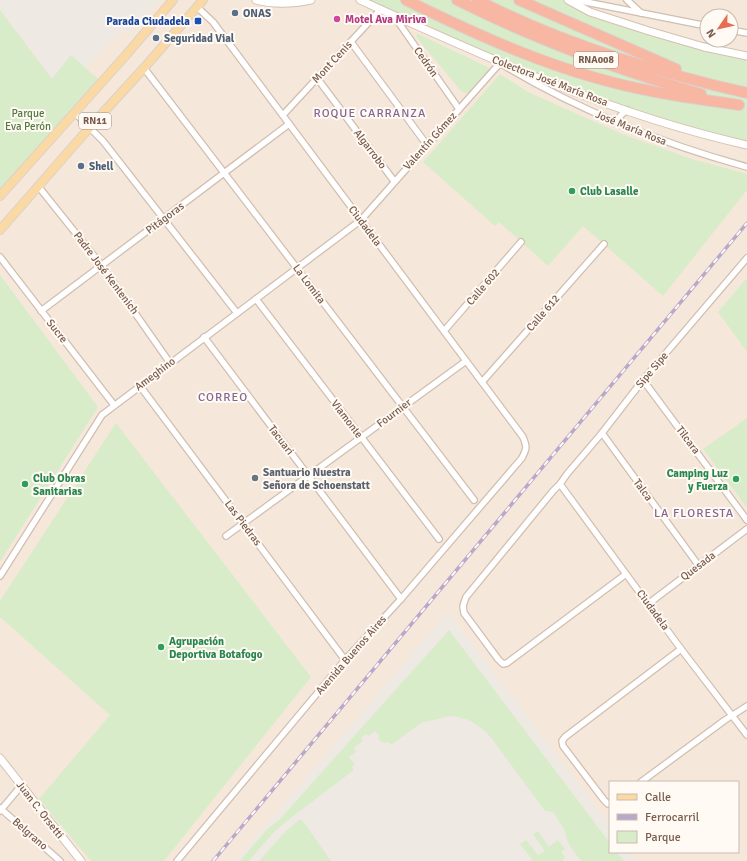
<svg xmlns="http://www.w3.org/2000/svg" width="747" height="861" viewBox="0 0 747 861" font-family="Signika,sans-serif">
<style>
.residential{fill:#f5e8da;fill-rule:evenodd}
.industrial{fill:#efe9e4}
.green{fill:#d8ecc9}
.lines{fill:none;stroke-linecap:round;stroke-linejoin:round}
.minor-casing{stroke:#d1beb0;stroke-width:8}
.secondary-casing{stroke:#d6c0b0;stroke-width:9}
.primary-casing{stroke:#dad1cd;stroke-width:10}
.motorway-casing{stroke:#dad1cd;stroke-width:12}
.minor{stroke:#fff;stroke-width:5.5}
.secondary{stroke:#fff;stroke-width:7}
.primary{stroke:#fbd9a5;stroke-width:8}
.motorway{stroke:#f7b7a3;stroke-width:10}
.rail-casing{stroke:#b9a8c9;stroke-width:3.5}
.rail{stroke:#fffaf3;stroke-width:2;stroke-dasharray:6;stroke-linecap:butt}
.service-dot{fill:#5c6f8a;stroke:#fffaf3;stroke-width:1.5}
.hotel-dot{fill:#d1479c;stroke:#fffaf3;stroke-width:1.5}
.transit-dot{fill:#1a4fb4;stroke:#fffaf3;stroke-width:1.5}
.leisure-dot{fill:#2e9e5b;stroke:#fffaf3;stroke-width:1.5}
.worship-dot{fill:#6b7280;stroke:#fffaf3;stroke-width:1.5}
.labels{text-anchor:middle;dominant-baseline:central;stroke-width:4;stroke-linejoin:round;paint-order:stroke}
.shield{fill:#fffaf3;stroke:#a28b7f;stroke-width:1}
.shield-label{font-size:10px;font-weight:bold;fill:#7a5c4d}
.service-label{font-size:11px;font-weight:bold;fill:#4e5e75;stroke:#fffaf3;text-anchor:start}
.hotel-label{font-size:11px;font-weight:bold;fill:#b23c85;stroke:#fffaf3;text-anchor:start}
.transit-label{font-size:11px;font-weight:bold;fill:#164399;stroke:#fffaf3;text-anchor:end}
.street-label{font-size:11px;fill:#7a5c4d;stroke:#fffaf3}
.park-label{font-size:11px;fill:#537a41;stroke:#fffaf3}
.leisure-label{font-size:11px;font-weight:bold;fill:#27864d;stroke:#fffaf3;text-anchor:start}
.worship-label{font-size:11px;font-weight:bold;fill:#5b616d;stroke:#fffaf3;text-anchor:start}
.neighbourhood-label{font-size:12px;letter-spacing:1px;fill:#846695;stroke:#fffaf3}
</style>
<rect width="100%" height="100%" fill="#fdf6ec"/>
<path class="residential" d="M0 0H747V861H0ZM707 16H731V40H707ZM610 782H738V852H610Z"/>
<g class="industrial">
<polygon points="0,0 159,0 129,35 121,29 86,69 71,55 53,80 0,9"/>
<polygon points="448,612 610,825 610,852 630,852 637,861 235,861"/>
</g>
<g class="green">
<polygon points="360,0 568,0 590,12 747,56 747,145 581,94"/>
<polygon points="0,10 52,79 71,55 99,80 0,193"/>
<polygon points="418,34 490,68 490,70 469,93 462,92 417,38 416,35"/>
<polygon points="500,74 528,92 622,134 692,159 747,174 747,190 663,296 583,226 548,266 499,222 495,226 423,162"/>
<polygon points="0,275 98,407 0,562"/>
<polygon points="747,278 747,352 718,312"/>
<polygon points="747,418 747,508 703,449"/>
<polygon points="116,423 311,677 164,861 91,861 39,799 110,715 0,617 0,601"/>
<polygon points="449,630 610,843 610,852 617,852 624,861 581,861 569,845 564,829 553,812 545,811 492,739 485,731 471,721 458,717 451,716 429,721 421,723 391,745 389,742 387,743 381,742 378,737 379,736 375,731 368,736 366,734 361,738 363,741 354,748 356,752 349,757 355,765 352,767 354,770 292,817 274,832 249,861 240,861 267,829 279,820"/>
<polygon points="299,820 302,820 331,861 259,861 285,832"/>
<polygon points="538,831 549,847 558,840 565,849 561,852 565,857 563,861 531,861 532,859 520,844 526,840 538,855 545,851 533,834"/>
</g>
<g class="lines">
<g class="minor-casing">
<g id="minor">
<polyline points="576,0 707,26"/>
<polyline points="627,0 641,13"/>
<polyline points="394,16 459,109"/>
<polyline points="731,30 747,33"/>
<polyline points="351,42 427,145"/>
<polyline points="144,68 474,500"/>
<polyline points="317,78 394,181"/>
<polyline points="75,113 103,141 237,313"/>
<polyline points="283,115 381,9"/>
<polyline points="619,124 620,116 627,110"/>
<polyline points="38,186 102,266 170,363"/>
<polyline points="0,257 114,405"/>
<polyline points="256,299 439,539"/>
<polyline points="41,311 289,124"/>
<polyline points="444,331 521,242"/>
<polyline points="204,337 401,599"/>
<polyline points="643,380 747,520"/>
<polyline points="482,382 604,244"/>
<polyline points="140,386 345,660"/>
<polyline points="602,433 699,566"/>
<polyline points="560,484 681,649 747,735"/>
<polyline points="226,536 466,361"/>
<polyline points="626,574 507,663 503,664 498,659 464,613 463,606 466,597 553,491 560,484 567,474 602,433 643,380 747,258"/>
<path d="M0 576 102 415 361 220 500 63C577 110 660 143 747 167"/>
<polyline points="648,604 747,529"/>
<polyline points="641,782 725,720 747,706"/>
<polyline points="610,804 608,804 604,800 563,746 562,741 565,737 681,649"/>
<polyline points="0,808 60,861"/>
<polyline points="0,811 21,786"/>
<path d="M177 861 345 660 401 599 522 458C527 448 527 447 523 437L213 22 197 7"/>
</g>
</g>
<g class="secondary-casing">
<g id="secondary">
<path d="M256 0C275 5 292 4 311 0"/>
<path d="M360 0C485 57 613 115 747 145"/>
<polyline points="568,0 590,12 649,31 704,47 747,56"/>
<polyline points="0,758 81,861"/>
</g>
</g>
<g class="primary-casing">
<g id="primary">
<polyline points="0,196 126,55 173,0"/>
<polyline points="0,230 90,127 144,68 203,0"/>
</g>
</g>
<g class="motorway-casing">
<g id="motorway">
<path d="M406 0C481 37 558 72 641 89 673 96 706 100 739 105"/>
<path d="M457 0C535 39 618 70 701 94"/>
<path d="M477 0C561 43 654 72 747 93"/>
<polyline points="519,0 676,69"/>
</g>
</g>
<use href="#minor" class="minor"/>
<use href="#secondary" class="secondary"/>
<use href="#primary" class="primary"/>
<use href="#motorway" class="motorway"/>
<g class="rail-casing">
<polyline id="rail" points="213,861 747,223"/>
</g>
<use href="#rail" class="rail"/>
</g>
<g class="service-dot">
<circle cx="235" cy="13" r="4"/>
<circle cx="156" cy="38" r="4"/>
<circle cx="81" cy="166" r="4"/>
</g>
<circle class="hotel-dot" cx="337" cy="19" r="4"/>
<rect class="transit-dot" x="194" y="17" width="8" height="8" rx="2"/>
<g class="leisure-dot">
<circle cx="572" cy="191" r="4"/>
<circle cx="736" cy="479" r="4"/>
<circle cx="25" cy="484" r="4"/>
<circle cx="161" cy="647" r="4"/>
</g>
<circle class="worship-dot" cx="255" cy="478" r="4"/>
<g class="labels">
<g class="shield">
<rect x="574" y="52" width="44" height="16" rx="3"/>
<rect x="79" y="113" width="32" height="16" rx="3"/>
</g>
<g class="shield-label">
<text x="596" y="60">RNA008</text>
<text x="95" y="121">RN11</text>
</g>
<g class="service-label">
<text x="243" y="13">ONAS</text>
<text x="164" y="38">Seguridad Vial</text>
<text x="89" y="166">Shell</text>
</g>
<g class="hotel-label">
<text x="345" y="19">Motel Ava Miriva</text>
</g>
<g class="transit-label">
<text x="190" y="21">Parada Ciudadela</text>
</g>
<g class="street-label">
<text transform="translate(332 62) rotate(-47)">Mont Cenis</text>
<text transform="translate(426 62) rotate(55)">Cedrón</text>
<text transform="translate(550 81) rotate(21)">Colectora José María Rosa</text>
<text transform="translate(631 128) rotate(22)">José María Rosa</text>
<text transform="translate(430 141) rotate(-48)">Valentín Gómez</text>
<text transform="translate(370 149) rotate(53)">Algarrobo</text>
<text transform="translate(165 218) rotate(-37)">Pitágoras</text>
<text transform="translate(365 226) rotate(53)">Ciudadela</text>
<text transform="translate(106 273) rotate(53)">Padre José Kentenich</text>
<text transform="translate(309 284) rotate(53)">La Lomita</text>
<text transform="translate(483 287) rotate(-49)">Calle 602</text>
<text transform="translate(543 313) rotate(-49)">Calle 612</text>
<text transform="translate(57 331) rotate(52)">Sucre</text>
<text transform="translate(652 370) rotate(-50)">Sipe Sipe</text>
<text transform="translate(155 374) rotate(-37)">Ameghino</text>
<text transform="translate(394 413) rotate(-37)">Fournier</text>
<text transform="translate(347 419) rotate(53)">Viamonte</text>
<text transform="translate(281 440) rotate(53)">Tacuari</text>
<text transform="translate(688 440) rotate(53)">Tilcara</text>
<text transform="translate(643 490) rotate(54)">Talca</text>
<text transform="translate(243 523) rotate(53)">Las Piedras</text>
<text transform="translate(698 566) rotate(-37)">Quesada</text>
<text transform="translate(653 610) rotate(54)">Ciudadela</text>
<text transform="translate(351 655) rotate(-49)">Avenida Buenos Aires</text>
<text transform="translate(40 810) rotate(52)">Juan C. Orsetti</text>
<text transform="translate(30 834) rotate(41)">Belgrano</text>
</g>
<g class="park-label">
<text x="28" y="113">Parque<tspan x="28" dy="13">Eva Perón</tspan></text>
</g>
<g class="leisure-label">
<text x="580" y="191">Club Lasalle</text>
<text x="728" y="473" text-anchor="end">Camping Luz<tspan x="728" dy="13">y Fuerza</tspan></text>
<text x="33" y="478">Club Obras<tspan x="33" dy="13">Sanitarias</tspan></text>
<text x="169" y="641">Agrupación<tspan x="169" dy="13">Deportiva Botafogo</tspan></text>
</g>
<g class="worship-label">
<text x="263" y="472">Santuario Nuestra<tspan x="263" dy="13">Señora de Schoenstatt</tspan></text>
</g>
<g class="neighbourhood-label">
<text x="370" y="113">ROQUE CARRANZA</text>
<text x="223" y="397">CORREO</text>
<text x="694" y="513">LA FLORESTA</text>
</g>
</g>
<rect x="609" y="781" width="130" height="72" fill="#fffaf3" stroke="#cabbb1"/>
<rect x="617" y="794" width="20" height="6" fill="#fbd9a5" stroke="#cabbb1"/>
<text x="645" y="801" font-size="12" fill="#7a5c4d">Calle</text>
<rect x="617" y="814" width="20" height="6" fill="#b9a8c9" stroke="#cabbb1"/>
<text x="645" y="821" font-size="12" fill="#7a5c4d">Ferrocarril</text>
<rect x="617" y="831" width="20" height="12" fill="#d8ecc9" stroke="#cabbb1"/>
<text x="645" y="841" font-size="12" fill="#7a5c4d">Parque</text>
<g transform="translate(719 28) rotate(236)"><circle r="19" fill="#fffaf3" stroke="#cabbb1"/>
<path d="M0-3L7 15L0 10L-7 15Z" fill="#e76f51"/>
<text y="-6" font-size="11" font-weight="bold" text-anchor="middle" fill="#7a5c4d">N</text>
</g>
</svg>
